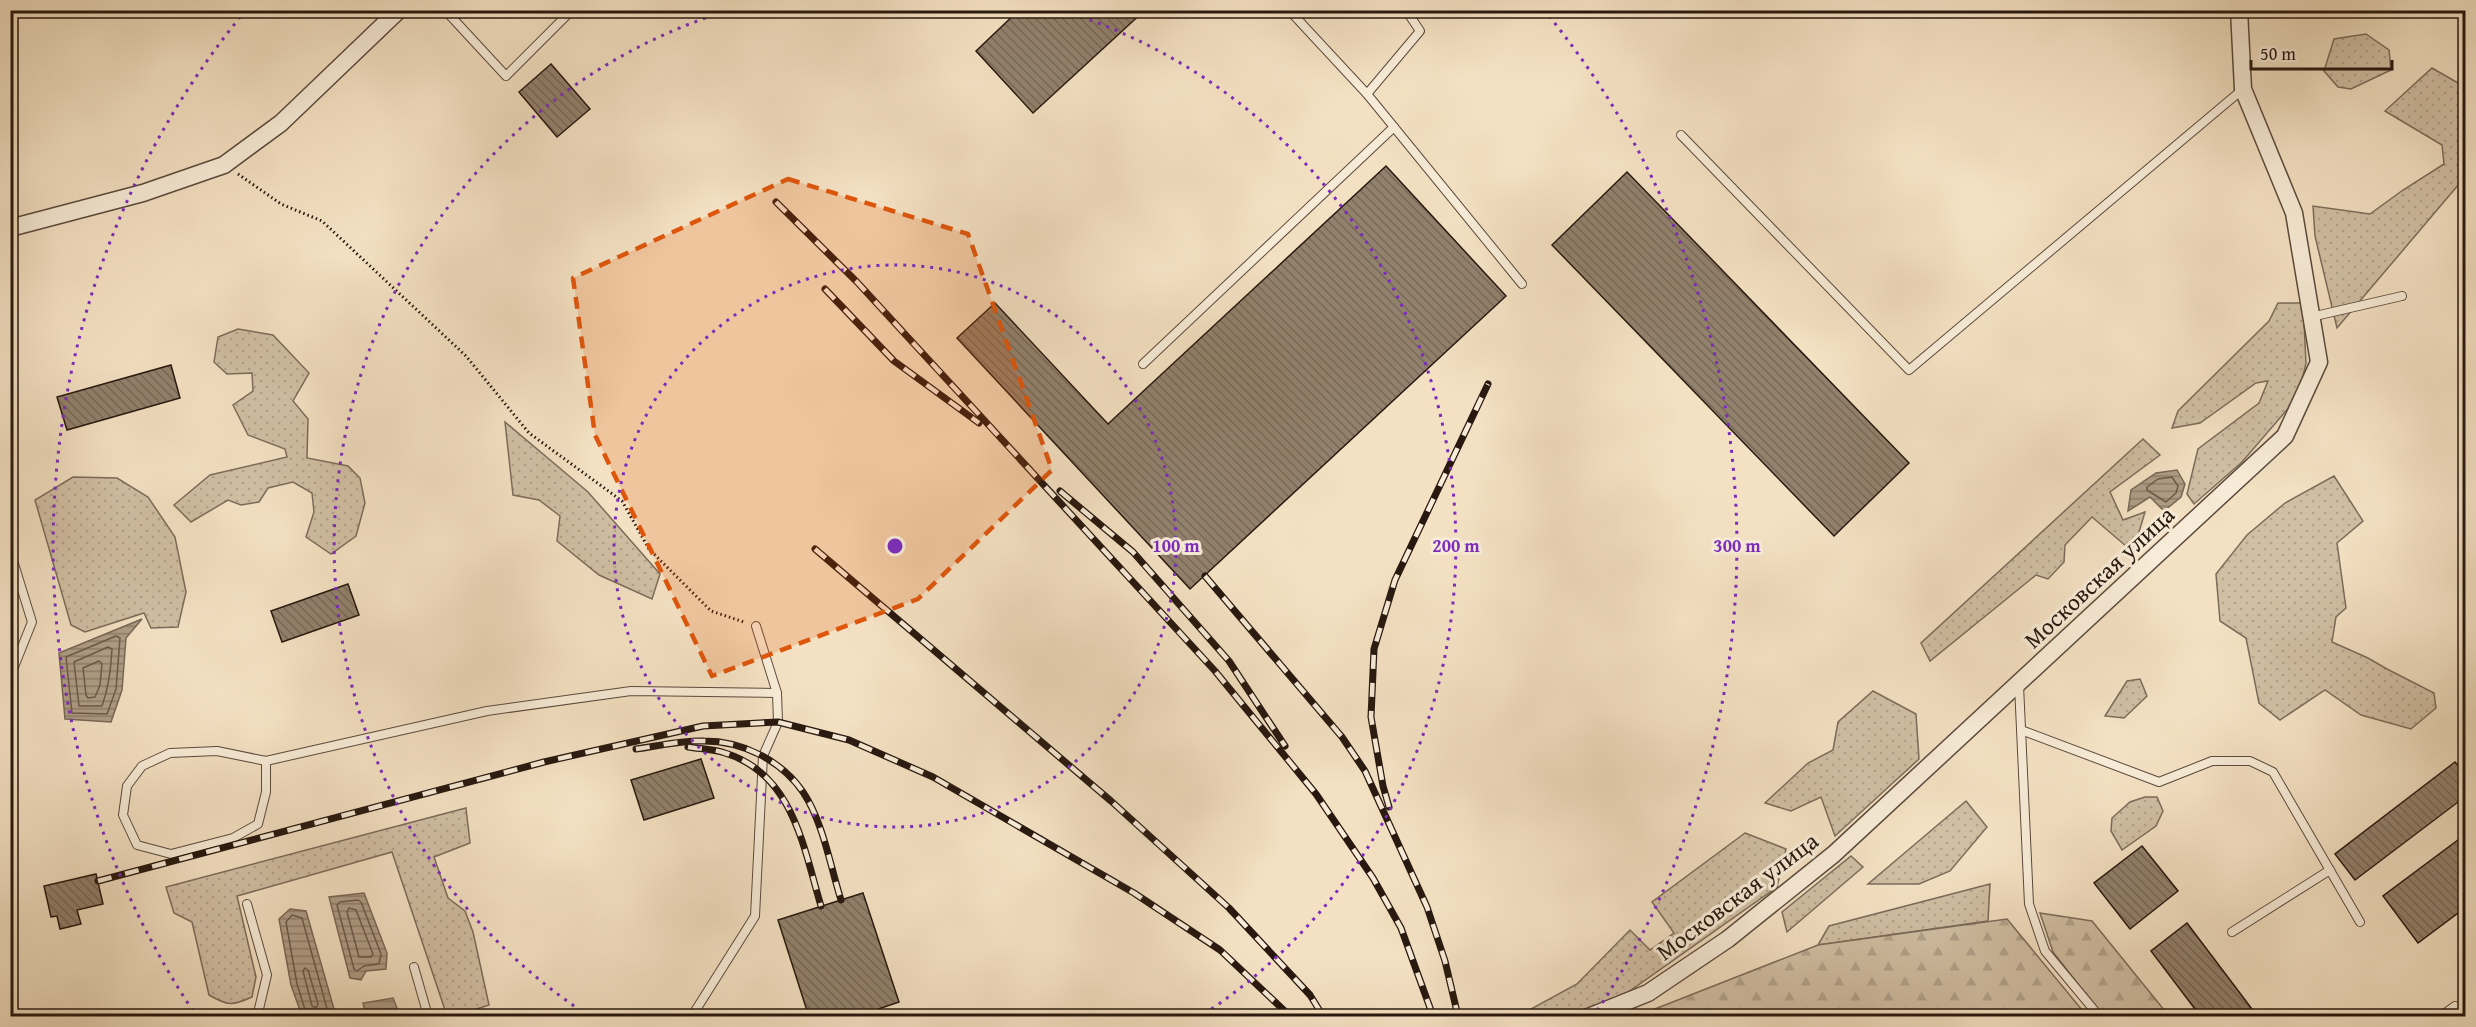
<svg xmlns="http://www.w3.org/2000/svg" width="2476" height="1027" viewBox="0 0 2476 1027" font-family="'Gentium Book Plus',serif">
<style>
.green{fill:url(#green-dots);stroke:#7c6c5a;stroke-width:1.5}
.forest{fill:url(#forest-firs);stroke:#7c6c5a;stroke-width:1.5}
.water{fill:url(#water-rules);stroke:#796856;stroke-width:1.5}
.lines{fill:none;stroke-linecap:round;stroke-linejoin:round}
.shore{stroke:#6c5a4a;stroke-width:1.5}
.building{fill:url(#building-back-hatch);stroke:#28180f;stroke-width:1.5}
.service-casing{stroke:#5b4a3c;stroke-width:10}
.minor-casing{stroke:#5b4a3c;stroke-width:19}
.path{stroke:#28180f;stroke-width:3;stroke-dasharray:1.5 3;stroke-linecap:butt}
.service{stroke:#f8ecd8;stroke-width:8}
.minor{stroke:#f8ecd8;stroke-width:16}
.rail-casing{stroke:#28180f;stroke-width:7}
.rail{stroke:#f8ecd8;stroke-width:4.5;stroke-dasharray:14;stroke-linecap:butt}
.marked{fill:#de560c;fill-opacity:0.2;stroke:#de560c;stroke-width:4.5;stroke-dasharray:12 8;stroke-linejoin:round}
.ring{fill:none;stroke:#7b2cbf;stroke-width:3;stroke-dasharray:3 6}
.labels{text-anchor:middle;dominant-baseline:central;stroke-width:6;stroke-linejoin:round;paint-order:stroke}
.street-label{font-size:24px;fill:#28180f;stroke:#f8ecd8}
.centre{fill:#7b2cbf;stroke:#f8ecd8;stroke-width:3}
.ring-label{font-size:18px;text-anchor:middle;font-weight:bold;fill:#7b2cbf;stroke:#f8ecd8;stroke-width:6;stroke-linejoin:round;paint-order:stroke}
</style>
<defs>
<pattern id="green-dots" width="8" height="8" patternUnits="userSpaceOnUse" patternTransform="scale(1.5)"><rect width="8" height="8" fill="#d1bfa4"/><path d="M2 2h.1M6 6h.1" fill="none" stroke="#b3a38c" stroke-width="1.8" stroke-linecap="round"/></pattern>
<pattern id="forest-firs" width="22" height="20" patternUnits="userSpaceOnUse" patternTransform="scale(1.5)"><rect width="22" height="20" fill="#d1bfa4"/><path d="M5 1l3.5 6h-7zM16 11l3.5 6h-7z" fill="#b3a38c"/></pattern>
<pattern id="water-rules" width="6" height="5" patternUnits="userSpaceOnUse" patternTransform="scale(1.5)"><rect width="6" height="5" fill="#af9d86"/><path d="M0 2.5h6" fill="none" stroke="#8e7f6c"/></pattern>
<pattern id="building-back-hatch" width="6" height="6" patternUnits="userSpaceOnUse" patternTransform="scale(1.5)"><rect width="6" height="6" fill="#92816d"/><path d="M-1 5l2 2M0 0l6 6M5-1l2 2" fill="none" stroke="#776958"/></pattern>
</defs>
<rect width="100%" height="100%" fill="#f4e1c3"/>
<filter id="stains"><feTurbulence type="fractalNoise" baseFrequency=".00333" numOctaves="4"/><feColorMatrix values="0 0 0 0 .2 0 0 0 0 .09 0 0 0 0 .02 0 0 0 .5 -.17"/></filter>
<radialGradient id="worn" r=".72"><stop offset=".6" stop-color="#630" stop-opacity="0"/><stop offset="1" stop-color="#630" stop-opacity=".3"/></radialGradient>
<g class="green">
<polygon points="2366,34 2389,50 2391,70 2351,89 2338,87 2324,71 2334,39"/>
<polygon points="2432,68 2465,87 2465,177 2337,328 2315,236 2313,206 2370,214 2403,190 2444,164 2442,145 2385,111"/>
<polygon points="2278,303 2303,303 2306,363 2298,397 2242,462 2194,504 2187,494 2198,449 2259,403 2268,381 2256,383 2200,423 2172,428 2178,411 2269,321"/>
<polygon points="238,329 273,335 309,373 293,401 308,419 307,458 348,466 360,478 365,503 356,536 331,554 306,537 314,512 312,493 293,482 268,488 259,502 241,505 228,500 191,522 174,505 210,475 287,457 285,449 248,435 233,405 253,391 252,373 227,374 214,362 218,337"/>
<polygon points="505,422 588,492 660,574 652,599 599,575 557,541 560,516 539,500 513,495"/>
<polygon points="2143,439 2160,455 2110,492 2123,520 2145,512 2133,552 2092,517 2065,545 2064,562 2048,579 2036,575 1930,661 1921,643"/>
<polygon points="2334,476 2363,521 2337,543 2346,608 2336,617 2332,642 2368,658 2387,669 2434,693 2436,708 2411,729 2361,715 2325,690 2280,720 2259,703 2246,638 2220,621 2216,574 2247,535 2285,503"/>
<polygon points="73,477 117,478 148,497 175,537 186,592 178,627 151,628 144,613 85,632 71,625 35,500"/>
<polygon points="2140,679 2147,696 2124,718 2105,716 2127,681"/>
<polygon points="1873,691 1916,714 1919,759 1835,836 1821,797 1791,811 1765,803 1808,763 1833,750 1838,722"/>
<polygon points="2145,797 2157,797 2163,811 2156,826 2122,850 2111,831 2112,818 2130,802"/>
<polygon points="1966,801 1987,827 1950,871 1919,884 1868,884"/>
<path d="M466 808 470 843 434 857 448 898 465 911 473 932 489 1005 455 1016H447L392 852 237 896 256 977 252 997C232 1006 228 1006 209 995L192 922 174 913 166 887Z"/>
<polygon points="1745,833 1786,849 1777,887 1624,995 1565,1016 1520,1015 1577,984 1630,930 1650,950 1674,933 1652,902"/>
<polygon points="1851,856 1863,867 1787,932 1782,912"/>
<polygon points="1990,884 1988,921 1818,945 1829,926"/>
</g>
<g class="forest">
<polygon points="2040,913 2092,921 2169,1016 2103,1016 2053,952"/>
<polygon points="2007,919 2087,1016 1637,1016 1818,945"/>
</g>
<g class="water">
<polygon points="2177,470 2185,484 2181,497 2164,511 2150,497 2128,511 2131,490 2156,473"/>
<polygon points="142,619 126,638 122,690 111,722 65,719 59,653"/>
<polygon points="364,893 387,953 386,969 366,971 361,980 350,978 329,897"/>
<polygon points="290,909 306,911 336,1016 302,1016 291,985 279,919"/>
<polygon points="393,998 400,1016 366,1016 363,1003"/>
</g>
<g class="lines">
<g class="shore">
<polygon points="2172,477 2178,486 2176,493 2166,502 2147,490 2147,487 2158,479"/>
<polygon points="116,636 120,638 116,689 107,714 72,713 66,657"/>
<path d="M108 647 112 649C111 669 109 687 102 706H79L74 662Z"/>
<polygon points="99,661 102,664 100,685 95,697 88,698 86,695 83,668"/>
<polygon points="358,900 361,902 381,954 379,964 364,966 357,971 354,969 337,905 340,902"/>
<polygon points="349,908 356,910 373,954 371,957 359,957 347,912"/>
<polygon points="305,968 308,970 318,1004 316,1008 312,1006 303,971"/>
<polyline points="307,1016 297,984 286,922 292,915 302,918 329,1016"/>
</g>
</g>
<g class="building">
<polygon points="1019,10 1145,10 1033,113 976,51"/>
<polygon points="551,64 590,109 557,137 519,92"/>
<polygon points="1386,166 1506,296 1190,589 957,338 995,303 1108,424"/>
<polygon points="1627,172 1909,463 1834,536 1552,245"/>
<polygon points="171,365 180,398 67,430 57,397"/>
<polygon points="348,584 359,615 282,642 271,611"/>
<polygon points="701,759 714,798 644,820 631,780"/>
<polygon points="2455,762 2466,775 2466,796 2355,880 2335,854"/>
<polygon points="2466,834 2466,907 2418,943 2383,896"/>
<polygon points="2142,846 2178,891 2130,929 2094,883"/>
<polygon points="96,874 103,904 77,910 81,924 60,929 57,916 51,917 44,886"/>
<polygon points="863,893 899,1002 855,1017 809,1017 778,920"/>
<polygon points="2187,923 2258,1017 2201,1017 2151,951"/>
</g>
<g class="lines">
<g class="service-casing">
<g id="service">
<polyline points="445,10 506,76 572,10"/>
<polyline points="1289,10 1367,94 1522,284"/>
<polyline points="1367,94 1420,31 1406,10"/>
<polyline points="1681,135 1909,370 2243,89"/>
<polyline points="2311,317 2402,296"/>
<polyline points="1143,364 1394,127"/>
<polyline points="10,551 32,622 10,677"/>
<polyline points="2019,685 2029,904 2045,951 2099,1016"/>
<polyline points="2021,730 2159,782 2212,761 2250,761 2273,772 2360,922"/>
<polyline points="266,761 266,792 258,824 233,838 171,854 137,845 123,815 127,786 142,766 170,753 217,751 266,761 487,711 631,691 777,693"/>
<polyline points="2232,932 2330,870"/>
<polyline points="414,967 428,1016"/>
<polyline points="241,1016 258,1013 267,975 247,904"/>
<polyline points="692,1016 755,916 763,756 778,722 777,693 756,626"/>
<polyline points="2441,1016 2455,1006"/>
</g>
</g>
<g class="minor-casing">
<g id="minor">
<polyline points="10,228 143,193 224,165 281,123 399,10"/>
<polyline points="1591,1016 1648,993 1728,939 1834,854 2285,436 2319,362 2294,213 2243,89 2239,10"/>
</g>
</g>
<polyline class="path" points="238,174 281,204 322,221 466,356 529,433 622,501 649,549 711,611 744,622"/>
<use href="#service" class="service"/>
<use href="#minor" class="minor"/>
<g class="rail-casing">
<g id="rail">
<polyline points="776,202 857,282 1215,671 1316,794 1373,878 1401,928 1433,1016"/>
<polyline points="825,289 894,361 979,423"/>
<polyline points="1060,491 1133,552 1229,661 1285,746"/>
<polyline points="815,549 1111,801 1229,908 1310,995 1323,1016"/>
<polyline points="1205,576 1342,737 1365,771 1427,907 1445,961 1458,1016"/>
<path d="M688 747C700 749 713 749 725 753 793 774 803 846 821 906"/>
<path d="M636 749C658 746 682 740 704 741 742 741 781 760 803 792 823 822 830 865 841 900"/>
<polyline points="1389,807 1383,786 1371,717 1374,649 1395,580 1488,384"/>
<polyline points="98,881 544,762 703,726 778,722 849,740 933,777 1134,893 1220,950 1290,1016"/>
</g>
</g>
<use href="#rail" class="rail"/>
</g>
<path class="marked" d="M788 179 968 234 1052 470 918 599 712 676 595 435 573 278Z"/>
<g class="ring">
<circle cx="895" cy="546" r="281"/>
<path d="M589 1016A561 561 0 0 1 726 11M1064 11A561 561 0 0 1 1201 1016"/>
<path d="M193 1011A842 842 0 0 1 241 16M1549 16A842 842 0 0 1 1597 1011"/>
</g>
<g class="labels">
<g class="street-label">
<text transform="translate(2099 577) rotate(-43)">Московская улица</text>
<text transform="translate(1737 896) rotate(-37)">Московская улица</text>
</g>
</g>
<circle cx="895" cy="546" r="9" class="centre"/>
<g class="ring-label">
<text x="1176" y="552">100 m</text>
<text x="1456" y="552">200 m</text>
<text x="1737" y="552">300 m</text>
</g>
<rect width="2476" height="1027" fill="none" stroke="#f4e1c3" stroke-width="36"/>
<rect x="12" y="12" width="2452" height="1003" fill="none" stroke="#28180f" stroke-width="3"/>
<rect x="18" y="18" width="2440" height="991" fill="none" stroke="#28180f" stroke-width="1.5"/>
<path d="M2251 60v9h141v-9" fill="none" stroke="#28180f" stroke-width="3"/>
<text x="2260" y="60" font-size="18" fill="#28180f" stroke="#f8ecd8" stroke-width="4.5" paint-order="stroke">50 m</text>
<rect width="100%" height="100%" filter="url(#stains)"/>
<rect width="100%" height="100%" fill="url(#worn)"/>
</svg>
